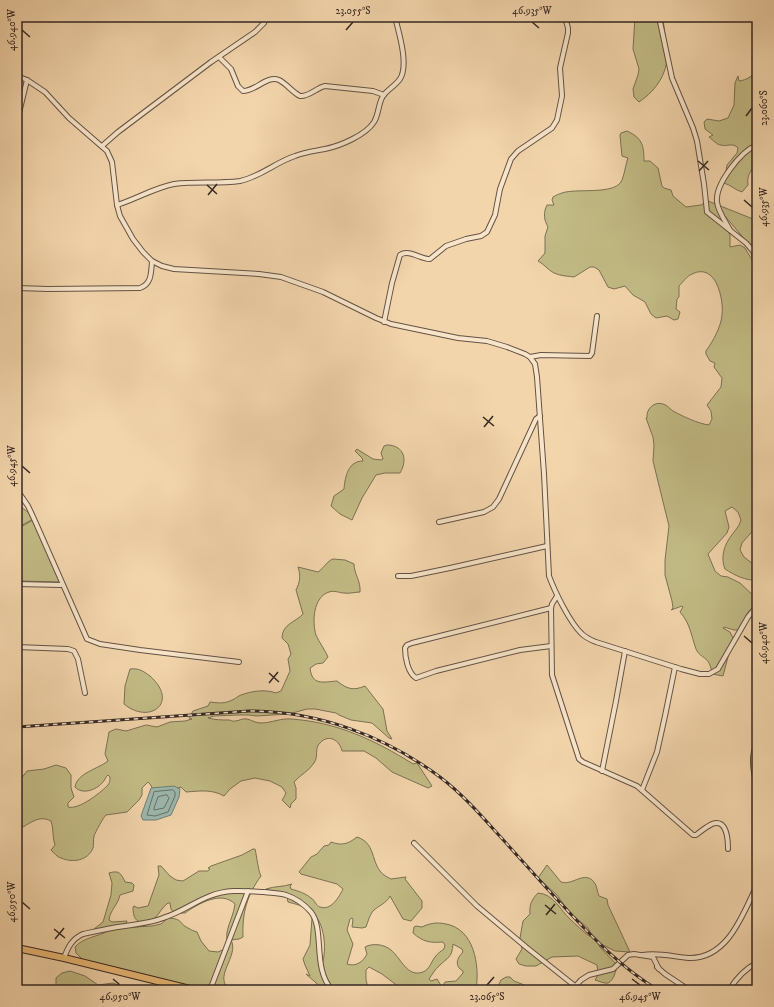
<svg xmlns="http://www.w3.org/2000/svg" width="774" height="1007" viewBox="0 0 774 1007" font-family="'IM FELL DW Pica',serif">
<style>
.green{fill:#c2bb85;stroke:#7b7154;fill-rule:evenodd}
.water{fill:#9cb8ae;stroke:#727e76}
.lines{fill:none;stroke-linecap:round;stroke-linejoin:round}
.shore{stroke:#687068;stroke-width:1}
.minor-casing{stroke:#645245;stroke-width:6}
.primary-casing{stroke:#342723;stroke-width:8}
.minor{stroke:#f7e4c9;stroke-width:4}
.primary{stroke:#eaba76;stroke-width:6}
.rail-casing{stroke:#342723;stroke-width:3}
.rail{stroke:#f7e4c9;stroke-width:1.5;stroke-dasharray:4.5;stroke-linecap:butt}
.ticks{fill:none;stroke:#342723;stroke-width:1.5}
.neatline{fill:none;stroke:#342723;stroke-width:1.5}
.ticks-label{font-size:10px;text-anchor:middle;fill:#342723}
</style>
<rect width="100%" height="100%" fill="#f3d5ac"/>
<filter id="stains"><feTurbulence type="fractalNoise" baseFrequency=".005" numOctaves="4"/><feColorMatrix values="0 0 0 0 .2 0 0 0 0 .09 0 0 0 0 .02 0 0 0 .5 -.17"/></filter>
<radialGradient id="worn" r=".72"><stop offset=".6" stop-color="#630" stop-opacity="0"/><stop offset="1" stop-color="#630" stop-opacity=".3"/></radialGradient>
<g class="green">
<path d="M635 17H655L657 20 660 17H665L663 20C664 30 666 39 667 49 669 71 658 89 639 102L634 97 633 89 638 75 639 69 633 49Z"/>
<path d="M757 71V166H755C749 172 747 177 748 185L742 192C735 190 731 185 724 183L727 165 737 153 738 148C732 142 728 147 721 145 717 145 713 140 709 137L713 135 705 129 704 122 707 119 719 121 728 118 734 105 735 83 738 76 739 81C747 80 752 76 757 71Z"/>
<path d="M627 131C642 138 644 145 644 161H650L658 168 662 186 664 188 671 190 673 196 686 207 701 205 708 201 753 219 757 218V254L725 216 723 219 730 235V247L740 245 745 248 757 268V299L755 318 757 331V526L742 543 740 550 744 557 757 567V580C746 581 734 575 725 569 721 560 723 548 729 539 733 532 739 528 741 520L738 512 732 507 725 511 729 527 727 533 708 554 715 571 721 576 728 577 740 583 757 599V607L749 611 738 630H734L724 627 723 628 730 632 733 638 723 676 712 674C710 655 700 659 696 649 691 635 690 623 680 612L683 607 682 606 671 610 673 608 672 601 665 575V560L669 526 653 461 654 445 653 437 646 418H647C646 409 654 401 663 404 667 405 670 409 673 411 682 416 699 424 709 425L712 419 711 411 707 405 721 387 722 378 714 367 715 363 710 361 706 354V351C713 341 721 327 722 315 724 299 716 262 692 274 687 276 683 282 679 286V297L677 299 676 309 680 312 678 319 674 320 667 316 656 318 651 314 645 302 633 295 625 286 614 289 608 287 599 270 594 267H590L574 277C568 276 560 276 554 273 548 270 544 264 538 261L545 253V236L548 227C544 220 543 213 547 205H554L552 200 553 197C556 195 559 194 562 193 576 188 612 195 621 182 624 177 626 163 628 158L622 156 620 135 621 133Z"/>
<path d="M387 445C404 445 408 460 400 473H385L376 475 362 498 352 520 340 514 331 506 334 496 344 489C345 477 348 461 363 461L362 458 355 451 357 449 373 459 381 460 383 459 381 453 384 446Z"/>
<polygon points="17,504 29,513 33,519 17,528"/>
<polygon points="33,520 60,582 20,581 17,567 17,531 19,528"/>
<path d="M333 559 345 560 354 564C354 574 361 581 360 592 355 592 349 594 344 593 339 593 335 590 329 592 313 597 312 622 316 635 319 642 325 650 328 657L323 663 316 664 310 668C312 686 323 682 337 681 347 689 353 691 365 686L383 709 387 731 392 739 389 738 372 723 351 720 339 715 336 713 315 709H307L289 714 256 716 249 715H238L214 716 208 718C215 720 222 720 229 720 231 720 233 722 235 721 239 721 242 718 247 719 252 720 255 723 261 723 271 723 281 718 291 719 336 722 375 740 413 764L417 763 432 786 428 788 392 772 376 758 364 751H342C340 741 329 733 320 743 314 748 319 756 314 763 309 771 300 775 294 782L296 788V799L291 804 290 808 282 800 283 799 286 793 282 787 270 781 255 778 241 781 230 789 224 796C212 789 200 791 186 792L181 787 169 791 153 789 150 784 148 782 142 788V795L139 800 127 812 106 815C104 816 95 833 94 836 93 840 94 845 93 848 88 861 72 863 61 858 57 857 54 853 51 850L55 845C52 837 54 829 51 821 38 814 29 825 17 830V784L27 771 44 769 56 765 66 768 71 775V788L74 797 68 803V807C79 810 100 793 107 786 110 783 110 780 110 777L108 775C105 777 105 781 102 783 96 790 82 795 75 787 77 773 98 769 108 761L105 754 109 732 116 729 126 731 146 725 157 727 170 722 185 721 192 719 189 718 193 711 208 706 210 702C218 703 225 704 232 700 235 699 238 696 241 695 252 691 265 689 276 693L281 691 290 671 288 659 291 654 288 644 282 638C282 624 296 622 303 614L296 590C300 582 301 576 298 567L318 572C324 568 327 561 333 559Z"/>
<path d="M130 669C139 668 143 671 150 676 180 703 149 725 124 704L125 686Z"/>
<path d="M357 837C375 843 371 859 380 871 383 875 387 877 391 879L406 877 405 879 422 901V908L411 921 403 919 390 896C387 903 378 906 373 911 369 916 368 922 366 927L362 928 352 927 353 919 352 918 350 919 347 930 353 944 347 964C356 967 363 962 367 954L365 947C372 943 384 944 391 950 401 958 407 978 423 972 430 969 431 962 435 957 437 954 441 951 444 949L445 945 443 942C430 943 423 942 413 933L414 927 416 926 422 927C430 923 437 922 446 924 474 929 480 965 476 990H403L382 974 369 967 366 970C366 978 365 984 371 990H324L306 974 310 976 305 965 303 959 310 945 312 918 314 921 322 965C327 949 325 922 311 911 305 906 295 904 288 902L287 897 266 889C275 886 283 887 292 884L290 886 291 889C298 891 305 893 311 898 315 900 316 906 320 907 331 911 339 897 343 889L337 884 301 874 299 872 311 857 317 854 324 846 329 845 331 842C342 846 348 844 357 837ZM453 944 462 949 463 952C457 958 454 966 463 971V973L456 981 445 982 442 987 437 979 431 981 429 979C432 975 435 969 439 966 448 957 452 958 453 944Z"/>
<path d="M253 849H255C257 857 258 870 261 876 247 895 242 913 243 937L239 939 231 940C240 956 211 978 231 990H164L175 987 91 963 82 959 76 953 75 947C84 937 97 937 108 931L94 929 103 922 111 895 112 883 109 873C119 870 121 873 125 882L132 883 134 885 133 891 120 895C118 905 110 910 109 920L112 922 127 921 126 924 119 928 152 926 161 924 168 918C184 919 178 923 188 928 191 930 194 931 197 932L201 941 209 951 218 952 227 948C228 943 226 937 227 932 229 922 234 914 235 904 221 890 198 904 185 913H174L171 909 170 903H168C162 907 160 913 155 918 152 920 149 921 146 922 135 924 133 916 133 907L134 906 138 908 148 906 159 875 158 866H161L170 876 176 880 183 881 199 871H208L210 869 208 868 211 866 242 855Z"/>
<path d="M547 865 561 882C573 886 584 870 594 882 597 885 597 892 599 896L607 899 608 905 630 952 615 951 599 943V946L617 965C616 971 614 980 608 983 605 984 599 981 595 980L598 975 597 965 578 956 552 957 536 966H526L519 964 516 959 522 949 520 938 523 921 530 914C529 905 532 899 538 893 554 894 560 910 570 919 576 925 583 931 589 936H592L588 928 570 913 557 895 538 878Z"/>
<polygon points="18,961 22,969 17,980 17,962"/>
<polygon points="70,971 85,976 98,985 113,983 130,990 56,990 56,978 62,973"/>
<polygon points="506,977 510,977 514,981 537,990 496,990 501,980"/>
</g>
<polygon class="water" points="174,786 180,789 179,797 171,815 156,820 143,820 141,816 151,788"/>
<g class="lines">
<g class="shore">
<polygon points="173,790 175,792 175,796 168,812 155,816 147,815 154,792"/>
<polygon points="167,795 169,798 164,808 154,810 154,808 158,797"/>
</g>
<g class="minor-casing">
<g id="minor">
<polyline points="659,17 672,78 693,128 697,141 704,184 707,212 746,243 753,251 757,264"/>
<path d="M219 57 231 69 238 86 243 91C256 91 267 75 279 80 287 84 292 92 300 96 309 97 316 88 325 86L373 91 384 95"/>
<path d="M17 76 27 80 45 92 69 118 107 151 112 162 117 205 120 216 133 239 143 252 152 261 162 266 174 269 259 274 281 277 323 292 376 318 391 324 458 338 487 341 507 347 525 354 530 357 535 364 537 377 544 474 549 576C555 592 570 623 582 634 586 638 591 640 596 642L681 669 700 674H709L718 669 748 617 757 606"/>
<polyline points="17,126 19,113 27,80"/>
<polyline points="102,146 118,132 211,62 255,32 264,23 267,17"/>
<path d="M117 205C136 199 154 188 174 184 196 181 218 184 240 181 260 177 276 162 295 156 305 152 315 151 325 149 340 146 366 135 374 122 379 114 378 104 383 96 387 90 395 86 400 79 409 65 399 33 395 17"/>
<path d="M730 230C725 221 718 211 717 202 715 184 741 151 757 145"/>
<path d="M17 288 48 289 140 288C152 284 151 272 152 261"/>
<polyline points="757,305 756,321 757,329"/>
<path d="M384 322 392 283 400 255C409 249 420 259 430 259L446 246 466 239 481 236 487 232 495 215 500 189 511 159 518 151 552 128 557 120 562 96 560 68 568 33V28L565 17"/>
<polyline points="530,357 541,355 590,356 592,353 597,316"/>
<polyline points="17,490 28,506 35,521 87,639 100,644 140,650 239,662"/>
<polyline points="439,522 484,512 493,507 499,499 536,419 540,416"/>
<polyline points="398,576 411,576 450,568 547,546"/>
<polyline points="17,584 61,585"/>
<path d="M557 596 552 604 551 608 552 675 579 759 583 762 637 786 693 835H696C701 831 706 827 712 824 727 818 728 840 728 849"/>
<path d="M551 646 520 650 436 671 416 678C408 673 405 658 405 648L407 645 412 643 551 608"/>
<polyline points="17,647 68,649 74,651 78,659 85,693"/>
<path d="M757 744C749 758 755 775 757 790"/>
<polyline points="602,771 616,701 625,651"/>
<polyline points="642,790 657,752 665,716 675,667"/>
<polyline points="414,843 477,906 526,947 575,986"/>
<path d="M643 955C658 952 674 957 689 958 728 959 743 914 757 885"/>
<path d="M64 958C68 947 72 939 83 934 97 931 110 928 125 926 137 924 151 923 163 918 180 913 194 902 210 896 228 889 245 891 264 892 271 893 279 893 286 895 295 898 304 904 311 912 325 930 312 968 332 990"/>
<polyline points="657,967 665,974 689,990"/>
<polyline points="210,990 248,891"/>
<polyline points="572,990 581,980 589,975 613,969 628,955 634,954 653,957 659,969"/>
<path d="M729 990C736 979 744 969 757 963"/>
</g>
</g>
<g class="primary-casing">
<polyline id="primary" points="17,948 64,958 194,990"/>
</g>
<use href="#minor" class="minor"/>
<use href="#primary" class="primary"/>
<g class="rail-casing">
<path id="rail" d="M17 727 249 711C318 711 385 736 440 777 461 793 479 813 496 832 520 858 543 885 567 910 596 941 622 968 658 990"/>
</g>
<use href="#rail" class="rail"/>
</g>
<path class="ticks" d="M532 22 539 28M22 30 30 37M346 30 353 22M746 116 752 108M698 161 709 170M699 171 708 161M207 185 217 194M208 195 217 184M744 200 752 207M483 417 494 426M484 427 493 416M22 466 30 473M744 636 752 643M269 673 279 682M269 683 278 672M22 902 30 909M545 905 556 914M546 915 555 904M54 929 65 938M55 939 64 928M113 979 120 985M632 979 640 985M487 985 494 977"/>
<rect width="774" height="1007" fill="none" stroke="#f3d5ac" stroke-width="44"/>
<rect x="22" y="22" width="730" height="963" class="neatline"/>
<g class="ticks-label">
<text x="353" y="14">23.055°S</text>
<text x="532" y="14">46.935°W</text>
<text transform="translate(11 30) rotate(-90)" y="4">46.940°W</text>
<text transform="translate(763 108) rotate(-90)" y="4">23.060°S</text>
<text transform="translate(763 207) rotate(-90)" y="4">46.935°W</text>
<text transform="translate(11 466) rotate(-90)" y="4">46.945°W</text>
<text transform="translate(763 643) rotate(-90)" y="4">46.940°W</text>
<text transform="translate(11 902) rotate(-90)" y="4">46.950°W</text>
<text x="120" y="1000">46.950°W</text>
<text x="487" y="1000">23.065°S</text>
<text x="640" y="1000">46.945°W</text>
</g>
<rect width="100%" height="100%" filter="url(#stains)"/>
<rect width="100%" height="100%" fill="url(#worn)"/>
</svg>
